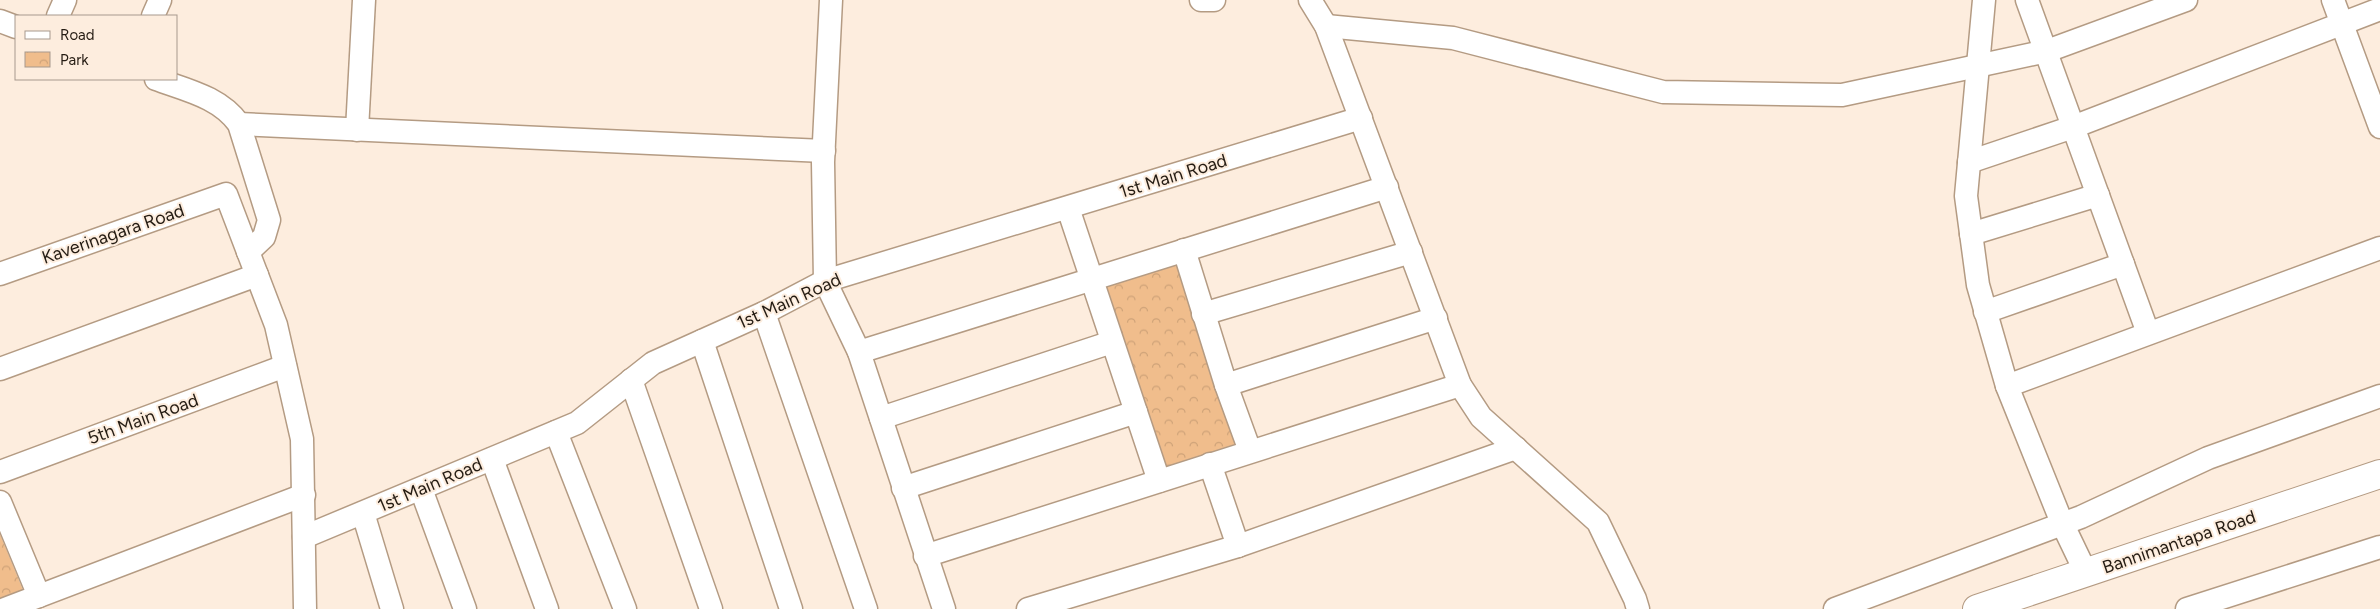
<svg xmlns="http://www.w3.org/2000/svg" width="2380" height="609" viewBox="0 0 2380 609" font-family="Figtree,sans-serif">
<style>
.park{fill:url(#park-crowns)}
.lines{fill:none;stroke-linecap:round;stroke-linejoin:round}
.minor-casing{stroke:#b49b83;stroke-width:25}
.major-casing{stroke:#b49b83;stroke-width:30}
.minor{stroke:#fff;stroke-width:22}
.major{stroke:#fff;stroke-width:28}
.labels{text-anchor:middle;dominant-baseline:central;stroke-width:4;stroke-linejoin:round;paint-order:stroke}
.street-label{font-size:18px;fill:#251c13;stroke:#fdedde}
</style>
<defs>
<pattern id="park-crowns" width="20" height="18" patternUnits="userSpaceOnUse" patternTransform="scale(1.25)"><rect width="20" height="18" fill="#f0bd8c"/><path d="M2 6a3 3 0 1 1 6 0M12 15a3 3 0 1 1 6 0" fill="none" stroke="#cea278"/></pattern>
</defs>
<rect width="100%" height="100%" fill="#fdedde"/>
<g class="park">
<polygon points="1178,260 1241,447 1166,472 1103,285"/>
<polygon points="0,534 23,590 0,599"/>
</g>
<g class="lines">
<g class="minor-casing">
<g id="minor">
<polyline points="831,0 823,162 825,281 859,352 944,609"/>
<polyline points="1201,0 1214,0"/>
<polyline points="1310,0 1326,26 1460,385 1481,417 1598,522 1635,599 1638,609"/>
<polyline points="1984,0 1966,196 1978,285 2007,386 2062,523 2086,573"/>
<polyline points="2027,0 2148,333"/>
<polyline points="2333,0 2380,127"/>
<polyline points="58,16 65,0"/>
<polyline points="153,16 160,0"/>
<polyline points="0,21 16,27"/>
<polyline points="1326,26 1453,38 1663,92 1842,95 2047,51 2186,0"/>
<path d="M156 79C186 90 220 97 239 124L269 220 264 237 248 252"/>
<polyline points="239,124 824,151"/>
<polyline points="357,130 364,0"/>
<polyline points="1969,162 2073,127 2380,9"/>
<polyline points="1068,208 1159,481"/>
<polyline points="1971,234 2098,195"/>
<polyline points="1184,250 1226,385 1250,451"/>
<polyline points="0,274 226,194 276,325 302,439 305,609"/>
<polyline points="1985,312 2123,264"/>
<polyline points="764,313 866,609"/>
<polyline points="1203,314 1411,252"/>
<polyline points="702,341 791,609"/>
<polyline points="859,352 1387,187"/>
<polyline points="0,369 257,275"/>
<polyline points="631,380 711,609"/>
<polyline points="1226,385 1436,318"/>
<polyline points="2007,386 2380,248"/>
<polyline points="881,418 1112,342"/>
<polyline points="556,432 625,609"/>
<polyline points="492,459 547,609"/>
<polyline points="1210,464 1238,546"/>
<polyline points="0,472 285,366"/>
<polyline points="903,488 1136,412"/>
<polyline points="421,489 465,609"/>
<polyline points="0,502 39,596"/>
<polyline points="363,513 392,609"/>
<polyline points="304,537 577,423 653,363 764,313 825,281 1361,118"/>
<polyline points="925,556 1460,385"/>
<polyline points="5,609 304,495"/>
<polyline points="1028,609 1238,546 1516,448"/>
<polyline points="1835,609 2081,517 2208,458 2380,396"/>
<polyline points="2187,609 2380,547"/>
</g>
</g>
<g class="major-casing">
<polyline id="major" points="1977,609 2380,474"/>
</g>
<use href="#minor" class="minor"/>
<use href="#major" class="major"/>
</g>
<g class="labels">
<g class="street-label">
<text transform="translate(1173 176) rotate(-17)">1st Main Road</text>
<text transform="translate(113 234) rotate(-19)">Kaverinagara Road</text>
<text transform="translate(789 301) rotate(-24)">1st Main Road</text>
<text transform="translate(143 419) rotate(-20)">5th Main Road</text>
<text transform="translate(430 485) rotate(-23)">1st Main Road</text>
<text transform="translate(2179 542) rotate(-19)">Bannimantapa Road</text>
</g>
</g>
<rect x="15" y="15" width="162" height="65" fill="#fdedde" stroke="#a7998d"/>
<rect x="25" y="31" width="25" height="8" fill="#ffffff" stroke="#a7998d"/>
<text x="60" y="40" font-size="15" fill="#251c13">Road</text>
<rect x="25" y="52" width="25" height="15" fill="url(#park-crowns)" stroke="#a7998d"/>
<text x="60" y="65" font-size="15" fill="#251c13">Park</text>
</svg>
